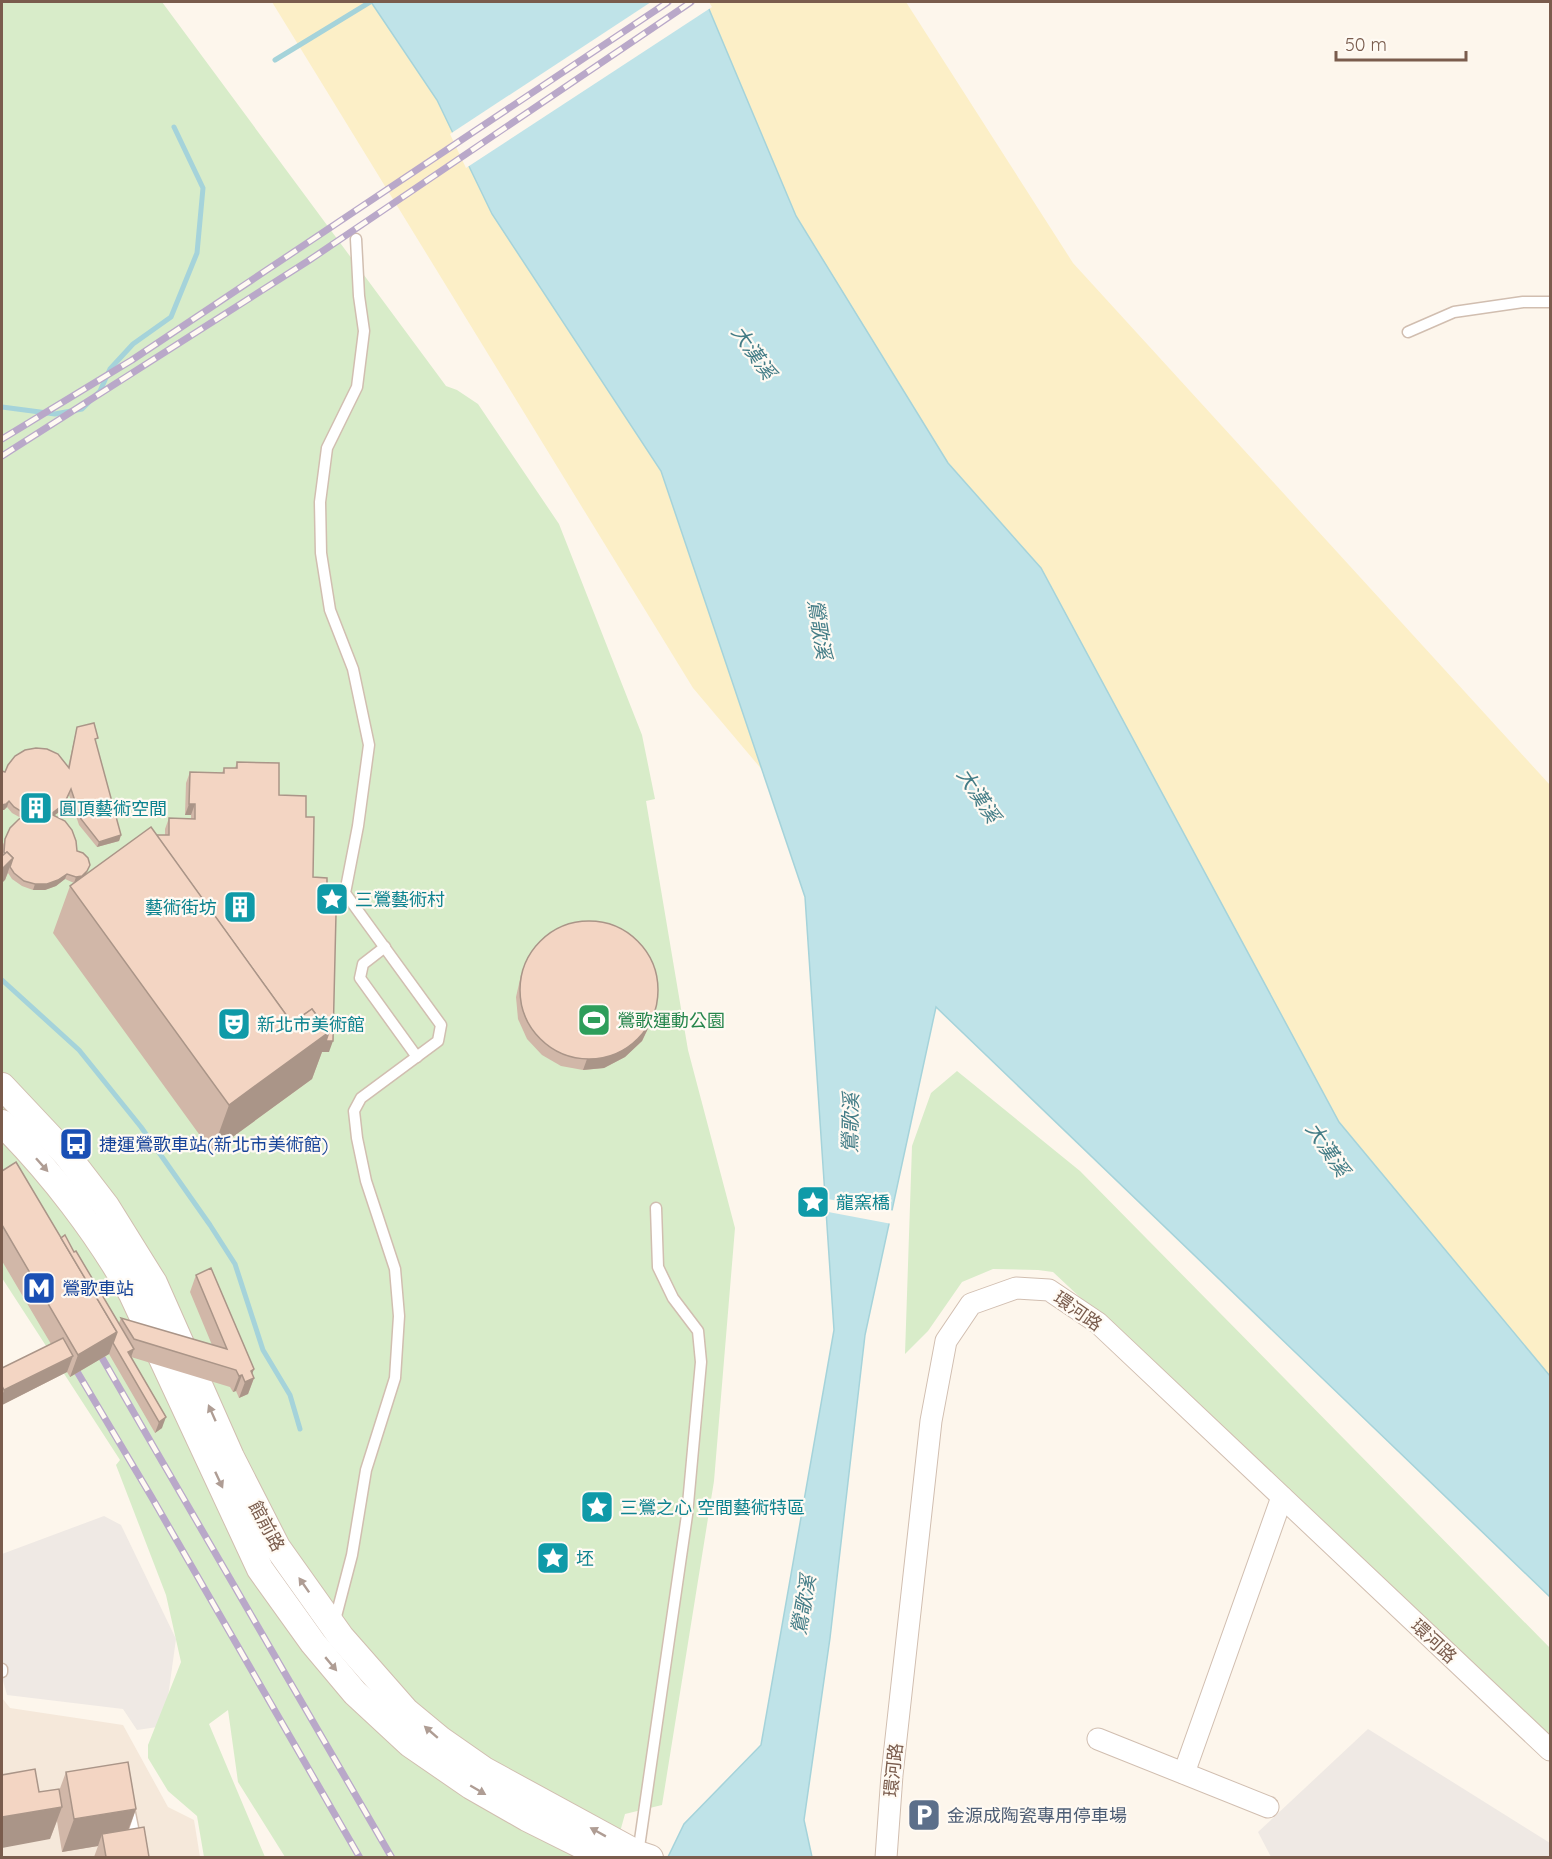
<svg xmlns="http://www.w3.org/2000/svg" width="1552" height="1859" viewBox="0 0 1552 1859" font-family="Quicksand,'Noto Sans TC',sans-serif">
<style>
.residential{fill:#f5e8da}
.industrial{fill:#efe9e4}
.green{fill:#d8ecc9}
.sand{fill:#fcefc7}
.water{fill:#bfe3e8;stroke:#a5d3da;stroke-width:1.5}
.pier{fill:#fdf6ec}
.lines{fill:none;stroke-linecap:round;stroke-linejoin:round}
.stream{stroke:#a5d3da;stroke-width:5}
.service-casing{stroke:#d1beb0;stroke-width:13}
.minor-casing{stroke:#d1beb0;stroke-width:23}
.tertiary-casing{stroke:#d1beb0;stroke-width:28}
.service{stroke:#fff;stroke-width:10}
.minor{stroke:#fff;stroke-width:21}
.tertiary{stroke:#fff;stroke-width:26}
.rail-casing{stroke:#b9a8c9;stroke-width:7}
.rail{stroke:#fffaf3;stroke-width:4.5;stroke-dasharray:14;stroke-linecap:butt}
.wall{fill:#d1b7a8}
.shaded-wall{fill:#aa9588}
.building{fill:#f3d5c3;stroke:#aa9588;stroke-width:1.5}
.oneway{fill:#af9d94}
.labels{text-anchor:middle;dominant-baseline:central;stroke-width:4.5;stroke-linejoin:round;paint-order:stroke}
.culture-label{font-size:18px;fill:#0d838f;stroke:#fffaf3;text-anchor:start}
.leisure-label{font-size:18px;fill:#27864d;stroke:#fffaf3;text-anchor:start}
.transit-label{font-size:18px;fill:#164399;stroke:#fffaf3;text-anchor:start}
.street-label{font-size:18px;fill:#7a5c4d;stroke:#fffaf3}
.service-label{font-size:18px;fill:#4e5e75;stroke:#fffaf3;text-anchor:start}
.water-label{font-size:20px;font-style:italic;fill:#437c86;stroke:#fffaf3}
</style>
<rect width="100%" height="100%" fill="#fdf6ec"/>
<polygon class="residential" points="2,1698 10,1708 123,1725 168,1807 194,1820 200,1857 2,1857"/>
<g class="industrial">
<polygon points="104,1516 121,1525 176,1639 164,1726 137,1730 123,1709 7,1695 2,1677 2,1554"/>
<polygon points="1368,1729 1550,1843 1550,1857 1271,1857 1258,1832"/>
</g>
<g class="green">
<polygon points="2,2 162,2 446,386 457,390 478,404 559,524 642,735 655,799 646,801 688,1050 735,1228 714,1481 662,1805 625,1814 613,1857 285,1857 238,1782 228,1710 209,1724 265,1857 204,1857 197,1816 168,1791 148,1758 148,1745 181,1662 166,1595 116,1465 120,1460 2,1278"/>
<polygon points="957,1071 1080,1171 1550,1648 1550,1737 1053,1272 1038,1270 993,1269 962,1282 928,1331 905,1354 912,1146 931,1093"/>
</g>
<polygon class="sand" points="272,2 906,2 1073,263 1550,785 1550,1564 926,964 693,688"/>
<polygon class="water" points="371,2 706,2 796,216 948,463 1041,568 1339,1122 1550,1376 1550,1597 936,1007 865,1335 830,1638 804,1820 812,1857 668,1857 684,1824 761,1745 834,1330 805,897 661,471 492,214 437,100"/>
<g class="pier">
<polygon points="651,2 709,2 712,7 466,168 450,134"/>
<polygon points="822,1198 895,1211 892,1224 823,1211"/>
</g>
<g class="lines">
<g class="stream">
<polyline points="275,60 370,2"/>
<polyline points="2,407 55,414 82,409 100,391 110,369 133,344 171,317 197,253 203,188 174,127"/>
<polyline points="2,980 79,1050 141,1127 210,1225 235,1264 263,1350 290,1395 300,1429"/>
</g>
<g class="service-casing">
<g id="service">
<polyline points="1408,332 1454,312 1523,302 1550,302"/>
<polyline points="385,947 363,964 360,978 417,1057"/>
<polyline points="334,1624 352,1555 366,1470 395,1378 399,1316 395,1269 366,1181 357,1138 354,1111 361,1098 438,1041 441,1025 345,893 358,826 369,745 353,669 330,610 321,553 320,502 327,448 357,387 364,331 359,296 356,239"/>
<polyline points="2,1669 2,1672"/>
<polyline points="129,1808 139,1858"/>
<polyline points="638,1854 687,1515 701,1362 698,1331 673,1298 658,1267 656,1208"/>
</g>
</g>
<g class="minor-casing">
<g id="minor">
<polyline points="1098,1739 1268,1807"/>
<polyline points="1184,1773 1282,1497"/>
<polyline points="886,1858 892,1775 931,1421 946,1341 971,1304 1016,1288 1049,1290 1098,1323 1550,1750"/>
</g>
</g>
<g class="tertiary-casing">
<g id="tertiary">
<polyline points="2,1086 66,1154 106,1206 154,1283 231,1457 277,1547 341,1637 406,1711 441,1740 484,1770 638,1854 650,1858"/>
<path d="M2 1123C51 1172 98 1233 132 1294L260 1569 313 1643 355 1693 410 1744 471 1786 527 1818 607 1858"/>
</g>
</g>
<use href="#service" class="service"/>
<use href="#minor" class="minor"/>
<use href="#tertiary" class="tertiary"/>
<g class="rail-casing">
<g id="rail">
<polyline points="2,439 132,360 668,2"/>
<polyline points="2,456 308,261 691,2"/>
<polyline points="94,1344 392,1858"/>
<polyline points="69,1358 151,1496 360,1858"/>
</g>
</g>
<use href="#rail" class="rail"/>
</g>
<g class="wall">
<polygon points="77,727 96,743 121,835 119,841 97,847 79,825 69,795 62,810 55,815 77,851 86,875 156,835 165,835 165,829 169,818 191,819 191,815 185,815 186,783 190,772 222,773 224,768 235,768 237,762 306,817 313,877 327,914 329,1052 322,1052 312,1079 212,1152 53,933 70,886 76,882 74,883 65,879 56,886 45,890 33,890 22,886 12,879 8,873 5,880 2,856 3,845 5,839 21,818 12,813 7,807 4,810 5,772 68,767"/>
<polygon points="525,964 656,1009 652,1020 642,1041 625,1057 604,1068 583,1070 561,1066 542,1055 527,1039 518,1019 516,997 521,975"/>
<polygon points="2,1171 74,1252 119,1323 121,1318 212,1345 190,1292 196,1275 254,1369 252,1374 254,1378 248,1394 239,1398 236,1391 233,1392 230,1387 131,1357 162,1428 155,1433 109,1354 70,1377 67,1372 2,1405 2,1368 51,1344 2,1261"/>
<polygon points="66,1772 136,1809 129,1830 149,1857 94,1857 98,1846 62,1852 57,1821 50,1839 59,1791"/>
</g>
<g class="shaded-wall">
<polygon points="71,789 62,810 49,819 51,814"/>
<polygon points="9,801 7,807 4,810 2,810 2,805"/>
<polygon points="189,804 195,804 191,815 185,815"/>
<polygon points="121,835 119,841 97,847 99,842"/>
<polygon points="13,858 5,880 2,883 2,869"/>
<polygon points="87,871 85,877 80,881 74,883 76,877"/>
<polygon points="67,874 65,879 56,886 45,890 33,890 35,884"/>
<polygon points="656,1009 652,1020 642,1041 625,1057 604,1068 583,1070 587,1059"/>
<polygon points="329,1032 333,1041 329,1052 322,1052 312,1079 212,1152 229,1105"/>
<polygon points="117,1332 109,1354 70,1377 78,1355"/>
<polygon points="134,1349 130,1360 124,1363 128,1352"/>
<polygon points="73,1356 67,1372 2,1405 2,1396 4,1390"/>
<polygon points="254,1369 250,1379 254,1378 248,1394 239,1398 245,1382 251,1371"/>
<polygon points="242,1375 236,1391 233,1392 239,1376"/>
<polygon points="166,1417 162,1428 155,1433 159,1422"/>
<polygon points="62,1807 50,1839 2,1848 2,1817"/>
<polygon points="136,1809 124,1841 102,1834 98,1846 62,1852 74,1819"/>
</g>
<g class="building">
<polygon points="94,723 98,738 95,739 121,835 99,842 81,819 71,789 64,804 51,814 65,821 72,830 76,841 77,851 83,853 88,858 90,865 87,871 82,876 76,877 67,874 58,880 47,884 35,884 24,881 14,873 10,867 13,858 7,852 5,854 4,852 5,839 10,828 19,819 27,815 14,807 9,801 6,804 2,805 2,771 5,772 8,765 15,756 25,750 36,748 47,749 58,754 69,768 77,727"/>
<polygon points="237,762 279,763 279,795 306,796 306,817 314,817 313,877 327,878 327,914 336,914 333,1041 326,1041 329,1032 312,1009 292,1023 156,835 169,835 169,818 195,819 195,804 189,804 190,772 224,773 224,768 237,768"/>
<polygon points="151,827 292,1023 312,1009 329,1032 229,1105 70,886"/>
<polygon points="7,852 13,858 2,869 2,856"/>
<circle cx="589" cy="990" r="69"/>
<polygon points="16,1162 117,1332 78,1355 2,1225 2,1171"/>
<polygon points="65,1235 74,1252 76,1251 134,1349 128,1352 166,1417 159,1422 113,1343 117,1332 61,1238"/>
<polygon points="211,1268 254,1369 251,1371 254,1378 245,1382 242,1375 239,1376 236,1370 134,1339 121,1318 227,1349 196,1275"/>
<polygon points="63,1338 73,1356 4,1390 2,1386 2,1368"/>
<polygon points="128,1762 136,1809 74,1819 66,1772"/>
<polygon points="35,1769 39,1792 59,1789 62,1807 2,1817 2,1775"/>
<polygon points="144,1827 149,1857 106,1857 102,1834"/>
</g>
<defs><path id="oneway-solid" d="M-6-.8H1V-3.2L6.5 0L1 3.2V.8H-6Z" transform="scale(1.5)"/></defs>
<g class="oneway">
<use href="#oneway-solid" transform="translate(42 1165) rotate(48)"/>
<use href="#oneway-solid" transform="translate(212 1413) rotate(-114)"/>
<use href="#oneway-solid" transform="translate(219 1480) rotate(65)"/>
<use href="#oneway-solid" transform="translate(304 1585) rotate(-125)"/>
<use href="#oneway-solid" transform="translate(331 1664) rotate(50)"/>
<use href="#oneway-solid" transform="translate(431 1732) rotate(-139)"/>
<use href="#oneway-solid" transform="translate(478 1790) rotate(30)"/>
<use href="#oneway-solid" transform="translate(598 1832) rotate(-151)"/>
</g>
<defs>
<g id="building-square" transform="scale(1.725)"><rect x="-9" y="-9" width="18" height="18" rx="4" fill="#0f9aa8" stroke="#fffaf3"/><path d="M-4-6H4V6H1V3H-1V6H-4ZM-2.5-4.3h1.7v1.8h-1.7ZM.8-4.3h1.7v1.8H.8ZM-2.5-1h1.7V.8h-1.7ZM.8-1h1.7V.8H.8Z" fill="#fff"/></g>
<g id="sight-square" transform="scale(1.725)"><rect x="-9" y="-9" width="18" height="18" rx="4" fill="#0f9aa8" stroke="#fffaf3"/><path d="M0-6L1.8-2.2L6-1.7L2.9 1.2L3.7 5.4L0 3.3L-3.7 5.4L-2.9 1.2L-6-1.7L-1.8-2.2Z" fill="#fff"/></g>
<g id="stadium-square" transform="scale(1.725)"><rect x="-9" y="-9" width="18" height="18" rx="4" fill="#2e9e5b" stroke="#fffaf3"/><path d="M0-5a6.5 5 0 1 0 0 10a6.5 5 0 1 0 0-10ZM-3.5-1.8h7v3.6h-7Z" fill="#fff"/></g>
<g id="theatre-square" transform="scale(1.725)"><rect x="-9" y="-9" width="18" height="18" rx="4" fill="#0f9aa8" stroke="#fffaf3"/><path d="M-5-5.5Q0-4 5-5.5V0Q5 5 0 6Q-5 5-5 0ZM-3.3-2.5H-1v1.5H-3.3ZM1-2.5H3.3v1.5H1ZM-2.8 1Q0 5.5 2.8 1Z" fill="#fff"/></g>
<g id="bus-square" transform="scale(1.725)"><rect x="-9" y="-9" width="18" height="18" rx="4" fill="#1a4fb4" stroke="#fffaf3"/><path d="M-5-6H5V4H4V6H2V4H-2V6H-4V4H-5ZM-3.5-4V0h7V-4ZM-3.5 1.2v1.5H-2V1.2ZM2 1.2v1.5H3.5V1.2Z" fill="#fff"/></g>
<g id="metro-square" transform="scale(1.725)"><rect x="-9" y="-9" width="18" height="18" rx="4" fill="#1a4fb4" stroke="#fffaf3"/><path d="M-5.5 5V-5H-3L0 0L3-5H5.5V5H3V-.5L0 4L-3-.5V5Z" fill="#fff"/></g>
<g id="parking-square" transform="scale(1.725)"><rect x="-9" y="-9" width="18" height="18" rx="4" fill="#5c6f8a" stroke="#fffaf3"/><path d="M-3.5-5.5H1a3.5 3.5 0 0 1 0 7H-1V5.5H-3.5ZM-1-3.4V-.6H.8a1.4 1.4 0 0 0 0-2.8Z" fill="#fff"/></g>
</defs>
<g fill-rule="evenodd">
<use href="#building-square" x="36" y="808"/>
<use href="#sight-square" x="332" y="899"/>
<use href="#building-square" x="240" y="907"/>
<use href="#stadium-square" x="594" y="1020"/>
<use href="#theatre-square" x="234" y="1024"/>
<use href="#bus-square" x="76" y="1144"/>
<use href="#sight-square" x="813" y="1202"/>
<use href="#metro-square" x="39" y="1288"/>
<use href="#sight-square" x="597" y="1507"/>
<use href="#sight-square" x="553" y="1558"/>
<use href="#parking-square" x="924" y="1815"/>
</g>
<g class="labels">
<g class="culture-label">
<text x="59" y="808">圓頂藝術空間</text>
<text x="355" y="899">三鶯藝術村</text>
<text x="217" y="907" text-anchor="end">藝術街坊</text>
<text x="257" y="1024">新北市美術館</text>
<text x="836" y="1202">龍窯橋</text>
<text x="620" y="1507">三鶯之心 空間藝術特區</text>
<text x="576" y="1558">坯</text>
</g>
<g class="leisure-label">
<text x="617" y="1020">鶯歌運動公園</text>
</g>
<g class="transit-label">
<text x="99" y="1144">捷運鶯歌車站(新北市美術館)</text>
<text x="62" y="1288">鶯歌車站</text>
</g>
<g class="street-label">
<text transform="translate(1078 1311) rotate(35)">環河路</text>
<text transform="translate(267 1526) rotate(62)">館前路</text>
<text transform="translate(1434 1641) rotate(43)">環河路</text>
<text transform="translate(893 1770) rotate(-84)">環河路</text>
</g>
<g class="service-label">
<text x="947" y="1815">金源成陶瓷專用停車場</text>
</g>
<g class="water-label">
<text transform="translate(754 352) rotate(55)">大漢溪</text>
<text transform="translate(820 629) rotate(81)">鶯歌溪</text>
<text transform="translate(979 795) rotate(57)">大漢溪</text>
<text transform="translate(850 1123) rotate(-89)">鶯歌溪</text>
<text transform="translate(1328 1149) rotate(56)">大漢溪</text>
<text transform="translate(803 1605) rotate(-80)">鶯歌溪</text>
</g>
</g>
<rect width="1552" height="1859" fill="none" stroke="#7a5c4d" stroke-width="6"/>
<path d="M1336 51v9h130v-9" fill="none" stroke="#7a5c4d" stroke-width="3"/>
<text x="1345" y="51" font-size="18" fill="#7a5c4d" stroke="#fffaf3" stroke-width="4.5" paint-order="stroke">50 m</text>
</svg>
